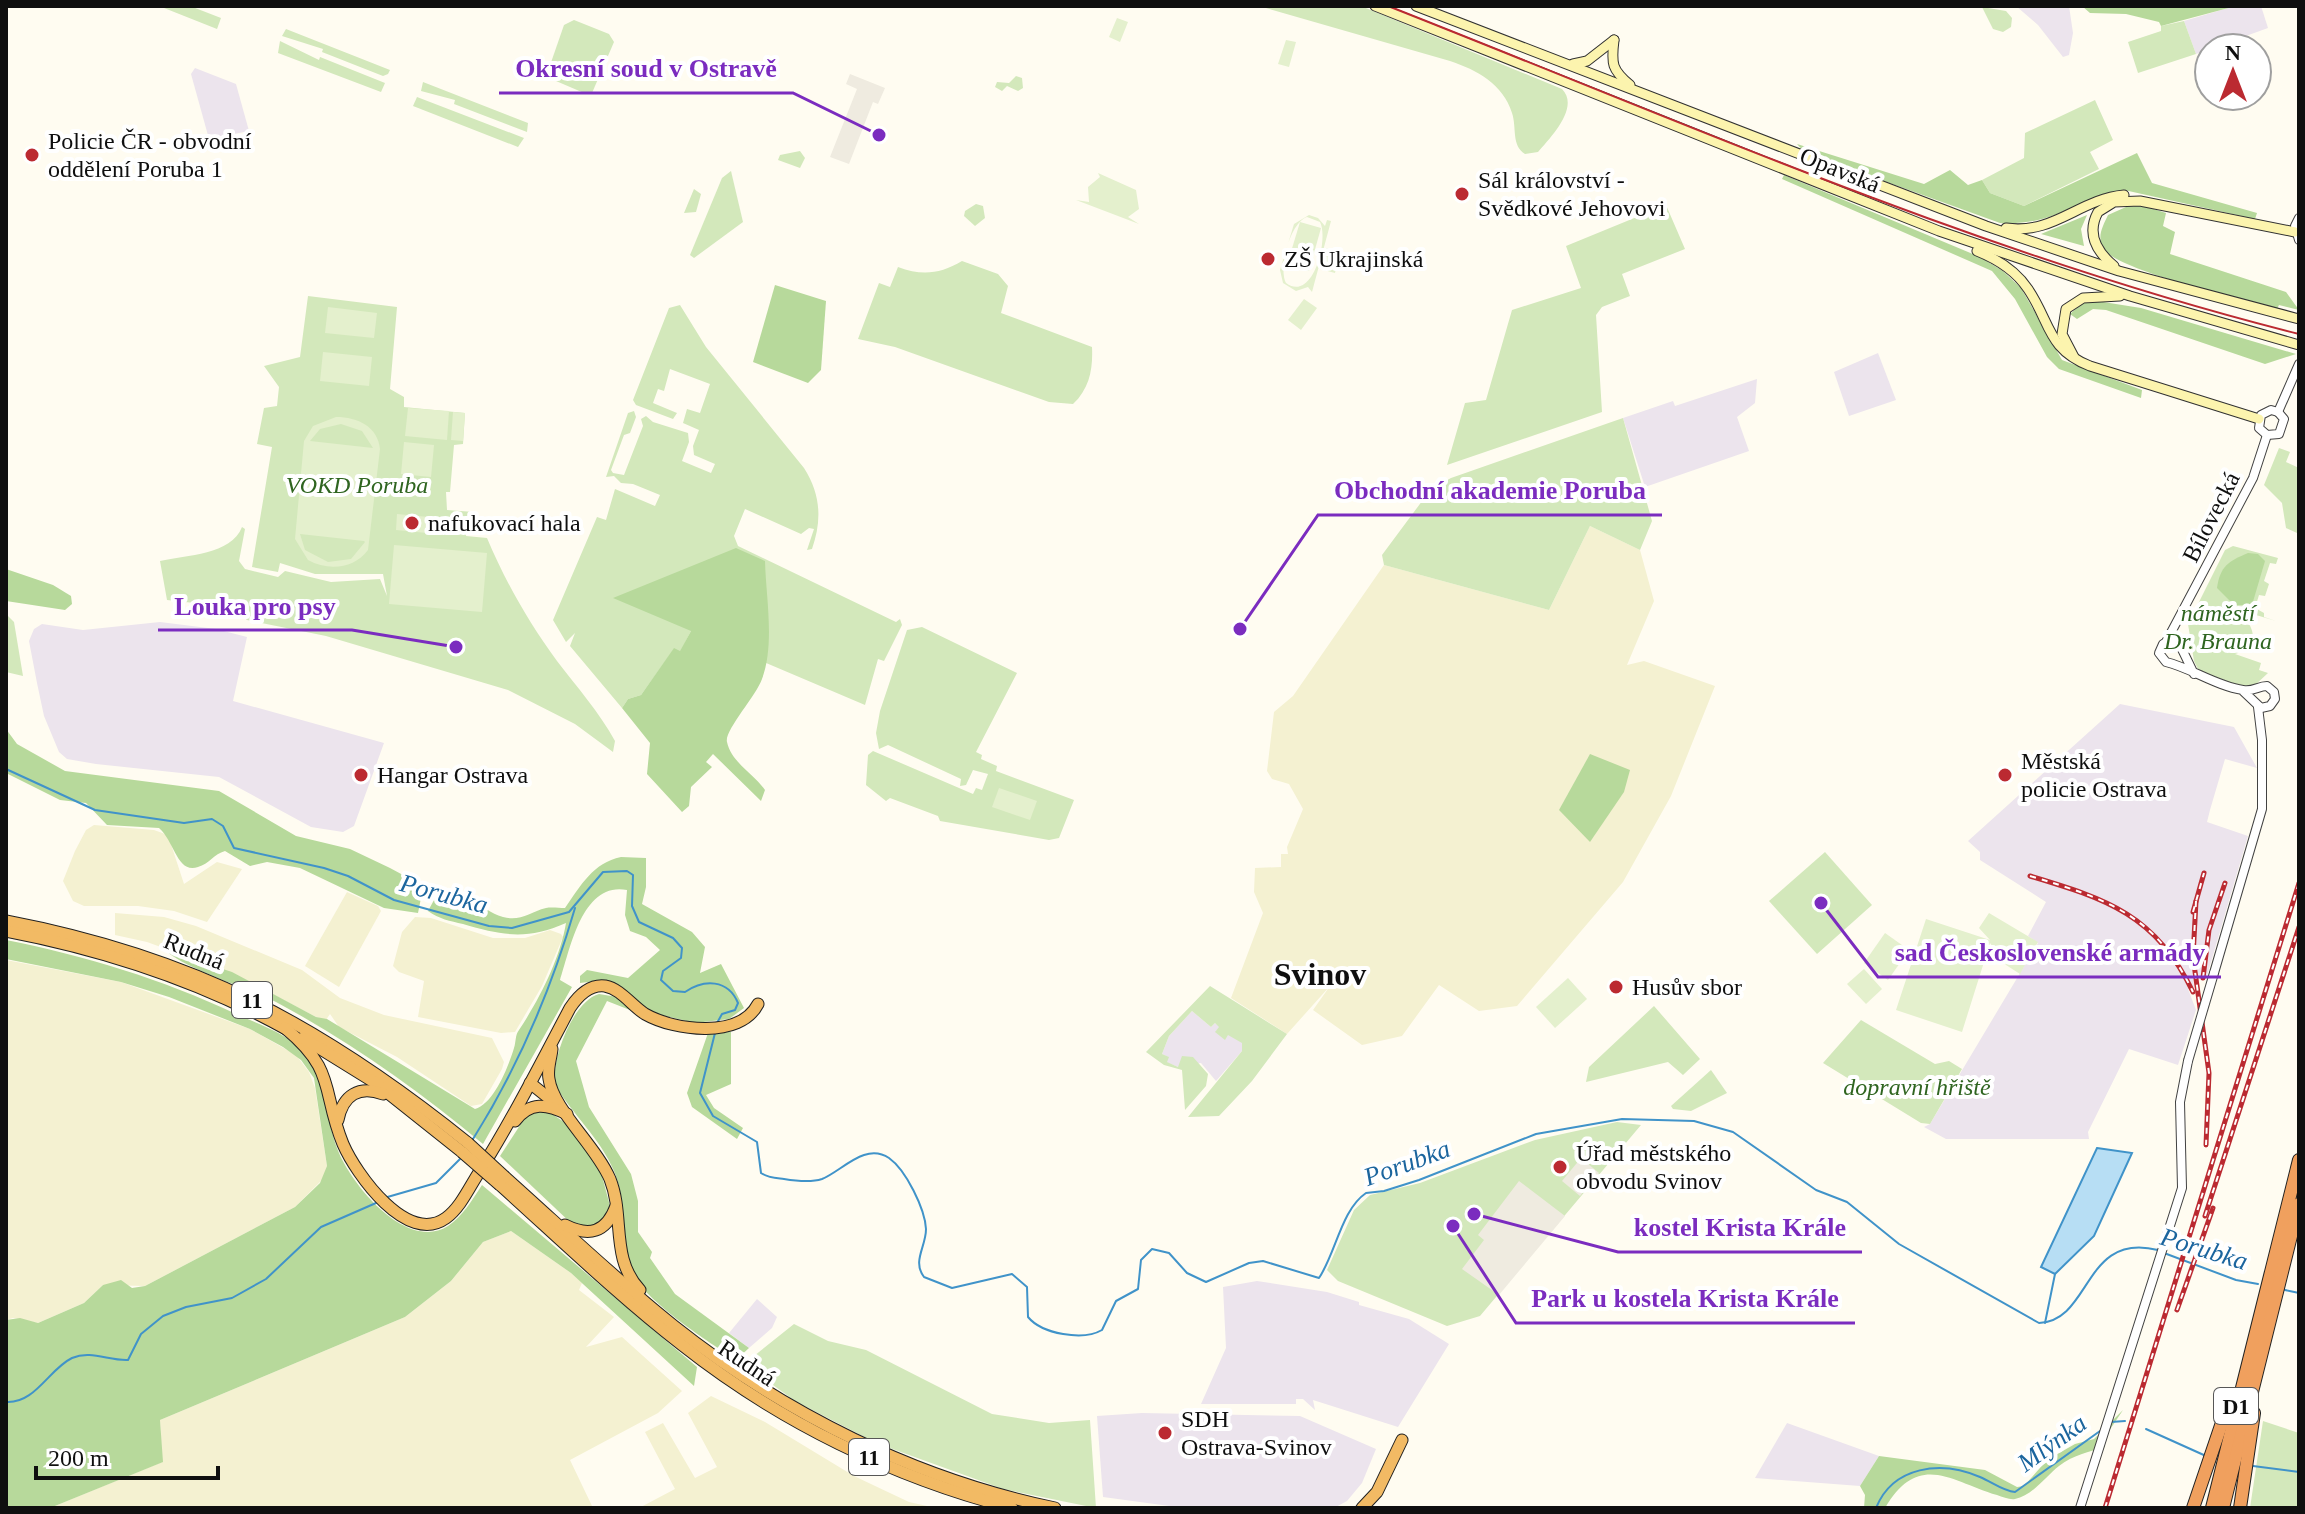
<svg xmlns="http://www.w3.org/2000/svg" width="2305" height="1514" viewBox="0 0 2305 1514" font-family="Georgia,serif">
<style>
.industrial{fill:#ece4ed}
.farmland{fill:#f4f1d1}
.green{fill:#d3e8bb}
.forest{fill:#b7d99b}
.pitch{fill:#e4f0cd;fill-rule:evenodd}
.plaza{fill:#efebe0}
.water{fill:#b7def4;stroke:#4093c9;stroke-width:2}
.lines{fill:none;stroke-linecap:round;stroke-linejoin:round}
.stream{stroke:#4093c9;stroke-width:2}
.tertiary-casing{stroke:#424242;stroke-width:10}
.secondary-casing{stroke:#313131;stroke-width:11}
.trunk-casing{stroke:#202020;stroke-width:13}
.motorway-casing{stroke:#202020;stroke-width:14}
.tertiary{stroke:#fff;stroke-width:8}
.secondary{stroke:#fcf4ae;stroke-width:9}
.trunk{stroke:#f2ba64;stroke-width:11}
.motorway{stroke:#f0a05e;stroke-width:12}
.tram{stroke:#bb2a31;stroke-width:2}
.rail-casing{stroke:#bb2a31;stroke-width:5}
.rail{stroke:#fff;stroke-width:2;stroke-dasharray:6;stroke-linecap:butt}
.tertiary-bridge-casing{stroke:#424242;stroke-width:10;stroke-linecap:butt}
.trunk-bridge-casing{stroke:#202020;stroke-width:13;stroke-linecap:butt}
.tertiary-bridge{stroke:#fff;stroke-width:8}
.trunk-bridge{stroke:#f2ba64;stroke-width:11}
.poi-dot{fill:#bb2a31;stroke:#fff;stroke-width:3}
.labels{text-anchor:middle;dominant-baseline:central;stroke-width:8;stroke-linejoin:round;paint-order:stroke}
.shield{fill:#fff;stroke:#575757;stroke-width:2}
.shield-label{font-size:22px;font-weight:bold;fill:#0f0f0f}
.poi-label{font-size:24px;fill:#0f0f0f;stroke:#fff;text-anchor:start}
.street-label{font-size:24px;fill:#0f0f0f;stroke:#fff}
.park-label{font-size:24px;font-style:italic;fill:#2f6520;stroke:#fff}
.water-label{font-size:26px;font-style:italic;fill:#1b659e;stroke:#fff}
.district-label{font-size:32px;font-weight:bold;fill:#0f0f0f;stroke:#fff}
.leader{fill:none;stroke:#7b2cbf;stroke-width:3}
.callout-dot{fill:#7b2cbf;stroke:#fff;stroke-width:3}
.callout-label{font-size:26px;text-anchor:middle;font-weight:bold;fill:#7b2cbf;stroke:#fff;stroke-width:8;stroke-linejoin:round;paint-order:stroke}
</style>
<rect width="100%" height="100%" fill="#fffcf1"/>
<g class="industrial">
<polygon points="2016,6 2069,6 2073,33 2069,55 2063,57 2038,25"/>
<polygon points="2235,6 2261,6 2268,28 2196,54 2184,21"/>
<polygon points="195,68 236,84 249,131 209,139 191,74"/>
<polygon points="1878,353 1896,400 1849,416 1834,372"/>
<polygon points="1757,379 1755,403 1737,417 1749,451 1645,487 1623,418 1673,401 1675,406"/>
<polygon points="160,622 216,629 247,637 233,701 384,743 354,826 343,832 311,827 219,777 96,764 67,759 59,752 44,716 37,683 29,641 34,629 42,624 83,630"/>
<polygon points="2120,704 2234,727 2257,768 2225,759 2210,810 2207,822 2248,836 2206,979 2193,976 2194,987 2188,989 2196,1010 2178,1065 2129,1049 2088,1132 2089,1139 1946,1139 1924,1127 1930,1124 2038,943 2028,936 2046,902 1980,860 1980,852 1968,841"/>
<polygon points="1192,1011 1211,1027 1215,1023 1220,1027 1216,1031 1225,1039 1228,1034 1243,1043 1242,1051 1216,1081 1201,1063 1178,1067 1166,1062 1168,1057 1162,1054 1169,1036"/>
<polygon points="1257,1281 1327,1292 1359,1302 1359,1305 1409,1319 1449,1344 1398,1427 1313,1400 1315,1410 1303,1399 1296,1399 1296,1404 1201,1404 1226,1348 1223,1287"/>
<polygon points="757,1299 777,1317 772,1328 749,1348 729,1333"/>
<polygon points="1142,1413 1300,1416 1376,1449 1362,1483 1347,1501 1334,1508 1184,1508 1103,1497 1097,1416"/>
<polygon points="1787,1423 1879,1456 1860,1486 1755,1478"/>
</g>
<g class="farmland">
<polygon points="1590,526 1640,550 1654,601 1627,665 1644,661 1715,686 1671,796 1623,882 1517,1006 1479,1011 1439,985 1402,1036 1362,1045 1313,1010 1330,986 1287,1034 1231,998 1263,913 1254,892 1255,868 1281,867 1281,854 1288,854 1287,847 1303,809 1289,784 1272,779 1267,771 1274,712 1293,696 1384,565 1549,610"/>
<polygon points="94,825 154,830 168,835 184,884 217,862 242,869 207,922 174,911 138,906 84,906 73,901 63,881 75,851 86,830"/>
<polygon points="347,892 378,906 381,911 339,987 305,966"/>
<polygon points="115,913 164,917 196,926 302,970 340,998 384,1015 492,1038 504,1062 502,1069 482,1104 471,1106 397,1057 339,1027 330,1014 326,1020 316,1017 232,973 147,942 115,935"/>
<polygon points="415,917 431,918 493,938 525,938 550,930 561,934 563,937 542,986 515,1032 501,1033 418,1017 424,981 399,972 393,966 402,932"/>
<polygon points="6,960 121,982 250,1029 296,1055 309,1072 315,1088 327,1166 325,1177 295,1207 145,1286 103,1285 84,1303 38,1323 13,1318 6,1320"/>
<polygon points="511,1231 571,1273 582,1283 579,1290 614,1317 586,1347 622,1337 682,1391 658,1413 570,1460 593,1508 50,1508 162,1462 160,1420 405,1317 451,1281 483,1242"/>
<polygon points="711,1396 765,1422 854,1476 909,1502 936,1508 639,1508 675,1489 645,1432 663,1423 695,1478 717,1467 688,1413"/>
</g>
<g class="green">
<polygon points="159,6 190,6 221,18 217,29"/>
<path d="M1259 6H1361L1562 89C1580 107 1551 137 1538 152L1525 154C1511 145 1517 128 1512 113 1503 84 1477 70 1450 61Z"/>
<polygon points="1982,7 2006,11 2012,18 2011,27 2003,32 1993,29"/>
<polygon points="574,20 609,34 614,42 592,93 584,93 549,78 547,74 564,25"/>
<polygon points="2184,21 2196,54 2138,73 2128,42 2161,31 2161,26"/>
<polygon points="286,29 390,70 388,74 383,76 322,52 323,49 282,36"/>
<polygon points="280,41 319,60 320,57 385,83 381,92 278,53"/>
<polygon points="1016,76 1022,78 1023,88 1018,91 1007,86 1002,91 995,87 997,82 1009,83"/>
<polygon points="423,82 528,123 527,132 454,104 455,100 421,91"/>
<polygon points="417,97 524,138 518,147 413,106"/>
<polygon points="2095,100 2113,140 2090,152 2099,169 2024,206 1990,193 1982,180 2024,158 2025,133"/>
<polygon points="800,151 805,158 800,168 778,160 780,155"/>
<polygon points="731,171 743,222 694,258 690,255 722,178"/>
<polygon points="694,189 701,194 696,212 684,213"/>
<polygon points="976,204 983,206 985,218 975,226 964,216 965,211"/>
<polygon points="1666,205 1685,249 1622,274 1630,296 1602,307 1596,315 1602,412 1447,465 1465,403 1486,400 1512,310 1581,288 1566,246"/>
<path d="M962 261 998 274 1008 286 1001 313 1092 347C1093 368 1090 388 1073 404L1049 402 895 347 858 339 879 283 890 287 898 267C922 276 940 274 962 261Z"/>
<path d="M308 296 397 307 390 389 404 397V407L465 413 463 444 454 445 450 492H446L447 510 474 512 472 526H467L466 536 487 538C505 581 529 623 557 661 577 687 599 712 615 741L613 752 575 724 508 690 326 636 247 620 231 607 167 600 160 561C187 555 231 555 242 527L245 529 239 561 245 569 278 577 285 571 331 582 380 579 387 596 383 574H315L280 563 278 572 252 567 272 447 257 444 264 408 277 406 279 387 264 366 300 357Z"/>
<path d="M680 305 706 347 804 468C821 495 822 520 812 549L807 550 814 529 809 528 801 534 745 509 734 536 738 546 896 622 900 619 902 625 884 661 878 659 865 705 691 631 680 652 674 649 641 695 628 699 622 708 570 646 575 633 566 642 553 620 597 517 606 520 615 489 655 506 660 495 633 484 621 483 614 476 606 477 628 413 634 411 636 417 630 433 624 435 611 470 613 473 624 475 643 426 641 419 646 416 653 422 688 433 689 442 682 461 711 473 715 464 694 455 693 446 699 430 683 423 687 409 700 413 710 384 670 369 664 391 658 389 653 403 677 413 673 419 636 405 633 400 669 308Z"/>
<polygon points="1623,418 1652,521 1640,550 1590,526 1549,610 1384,565 1382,555 1431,489 1451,478"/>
<polygon points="2279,448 2290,452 2286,462 2299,468 2297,533 2286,528 2282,503 2264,485"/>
<path d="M2233 546 2278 558 2276 564 2270 563 2264 581 2269 584 2265 596 2259 595 2255 608 2264 613V617L2276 621 2256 615 2247 621C2258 636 2253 649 2235 654L2261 663 2259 670 2268 673 2254 686 2243 687 2199 671 2194 661 2188 624 2225 550Z"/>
<polygon points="6,614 14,622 23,676 6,672"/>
<polygon points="922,627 1017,673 976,752 982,755 981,759 997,766 996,771 1074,800 1059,838 1049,840 940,821 938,816 890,798 886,801 866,785 868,755 873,751 973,794 976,788 982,790 988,774 973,770 966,785 960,786 961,779 888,745 879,749 876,733 880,711 907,630"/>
<polygon points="1825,852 1872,905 1817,954 1769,901"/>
<polygon points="1210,986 1287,1034 1252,1081 1219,1116 1188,1117 1242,1051 1242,1043 1228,1035 1225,1040 1215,1032 1219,1027 1215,1023 1211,1027 1192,1011 1169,1036 1162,1054 1169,1057 1167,1062 1178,1067 1182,1056 1193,1057 1208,1074 1206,1086 1185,1110 1182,1070 1164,1065 1146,1052"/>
<polygon points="1654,1006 1700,1059 1683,1075 1668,1062 1586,1082 1589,1067"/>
<polygon points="1861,1020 1935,1064 1949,1061 1962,1069 1930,1124 1921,1123 1823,1063"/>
<polygon points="1711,1070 1727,1093 1691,1111 1673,1109 1671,1106"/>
<polygon points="1617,1122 1641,1125 1480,1316 1447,1326 1338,1281 1327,1270 1354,1210 1370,1195 1420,1183 1535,1140"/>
<polygon points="794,1324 828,1341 866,1350 992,1414 1049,1423 1090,1420 1096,1508 1003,1489 876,1443 795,1401 744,1364"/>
<polygon points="2263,1421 2299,1433 2299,1508 2250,1508"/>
</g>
<g class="forest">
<polygon points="2082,6 2236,6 2161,26 2159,22 2126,14 2090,13"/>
<path d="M1797 144 1924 184 1950 170 1968 185 1982 180 1990 193 2024 206 2137 153 2152 183 2257 213 2255 219 2124 190C2076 200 2054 226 2000 223L1804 152Z"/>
<polygon points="1784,175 1980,257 2003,271 2021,288 2062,360 2142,390 2141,398 2059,369 2047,357 2015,299 1992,271 1782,179"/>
<path d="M2135 203 2166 213 2163 226 2175 232 2170 254 2286 292 2299 310 2279 305 2277 309C2248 301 2116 270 2104 249 2096 237 2103 226 2108 215Z"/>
<polygon points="2087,215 2081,229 2084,246 2041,234"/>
<polygon points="775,285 826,301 821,370 808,383 753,362"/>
<polygon points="2097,301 2141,308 2296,354 2265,364 2106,310 2093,309 2077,319 2070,314 2082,303"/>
<path d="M736 548 765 561C766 598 775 644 762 679 756 696 724 731 727 742 731 762 754 774 765 790L761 801 713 754 706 762 712 767 691 787 689 806 682 812 647 774 650 743 622 708 628 699 641 695 674 648 680 651 691 631 613 598Z"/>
<path d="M2248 553 2258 554 2265 561 2252 605H2234L2217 588C2220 566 2229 561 2248 553Z"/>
<polygon points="6,569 53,585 71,596 72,604 65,610 6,601"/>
<path d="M6 729 17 744 65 771 219 791 296 836 350 849 390 868 416 882 422 893 418 913 384 908 300 868 267 862 250 866 225 851C214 854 209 864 198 867 177 874 175 842 159 828L107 825 86 803 60 800 6 773Z"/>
<polygon points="1590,754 1630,770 1624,792 1590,842 1559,810"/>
<path d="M621 857 646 858V887L642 904 692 932 705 947 700 973 721 964 744 1008 729 1019 695 1023 653 1013 596 981 580 983V976L587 970 628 978 660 950 646 937 630 931 625 915 627 890C582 881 570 950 560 980L572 987 483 1144C418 1090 351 1042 276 1002 248 988 185 969 165 950L232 972 316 1017 327 1019 475 1109C494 1104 509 1065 514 1048 516 1042 515 1035 519 1030 539 1000 560 959 566 923 527 940 504 936 463 924 450 921 439 919 428 911L439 891C473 888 476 909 503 917 520 922 530 912 546 908 551 907 559 908 565 908 581 885 593 863 621 857Z"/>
<path d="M6 940C86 956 162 979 236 1014 256 1023 278 1030 295 1044 331 1071 323 1116 339 1153 353 1186 407 1252 448 1226 463 1216 472 1200 482 1185L697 1367 694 1386 571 1273 511 1231 483 1242 451 1281 405 1317 160 1420 163 1462 50 1508H6V1320L20 1318 38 1323 84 1303 103 1285 121 1280 132 1288 145 1286 295 1207 320 1183 327 1166 314 1078 301 1060 283 1047 250 1029 169 997 121 982 6 959Z"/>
<path d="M599 994 617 997 635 1012 607 1001 576 1061 589 1107 631 1174 638 1201V1232L652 1252 650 1258 675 1294 749 1348 736 1360C708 1341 635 1296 627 1262 620 1231 627 1201 614 1171 600 1138 573 1115 555 1085 551 1059 573 1001 599 994Z"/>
<polygon points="731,1032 731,1084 706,1095 714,1108 743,1128 737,1139 692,1107 687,1093 708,1033"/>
<polygon points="546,1110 570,1126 601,1172 610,1206 610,1213 599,1227 573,1225 500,1156 528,1113"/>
<path d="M2123 1410 2105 1437V1447C2089 1452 2073 1455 2059 1466 2046 1476 2032 1496 2015 1499 2010 1500 2003 1497 1997 1495 1952 1482 1919 1450 1885 1508H1864L1865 1495 1860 1486 1879 1456 1985 1470 2017 1487 2024 1486 2047 1460 2075 1444 2094 1439Z"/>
</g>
<g class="pitch">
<polygon points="1117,18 1128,22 1120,42 1109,37"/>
<polygon points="1286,40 1296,42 1289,67 1278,64"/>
<polygon points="1098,173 1136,190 1139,209 1128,217 1139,224 1076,200 1089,202 1088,187 1100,177"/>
<path d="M1309 215 1318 218 1325 226 1327 220 1331 221 1312 292 1308 287 1296 291 1283 283 1280 270 1294 224ZM1307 217 1320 222C1329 239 1313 303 1286 283 1278 268 1290 223 1307 217Z"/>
<polygon points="1300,222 1321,228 1309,271 1287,265"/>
<polygon points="1326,248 1340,251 1335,273 1320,269"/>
<polygon points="1304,299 1317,308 1301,330 1288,320"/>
<polygon points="328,307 377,313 374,338 325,333"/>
<polygon points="323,352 372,357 369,386 320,381"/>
<polygon points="408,408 449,411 447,440 405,436"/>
<polygon points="453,412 465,413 463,441 451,440"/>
<path d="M336 417C358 417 378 427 380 449L368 550C354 569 328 571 308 560L295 539 304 441 313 426ZM341 424 362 431 373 448 310 441 320 429ZM300 534 364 541 365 542 351 559 328 562 305 550Z"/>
<polygon points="404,442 434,445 431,477 401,474"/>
<polygon points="397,514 429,517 427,533 396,530"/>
<polygon points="394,545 487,553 482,612 389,604"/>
<polygon points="999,788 1037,801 1030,820 992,807"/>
<polygon points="1989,913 2038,942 2020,974 2006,965 1990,943 1962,1032 1896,1010 1926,919 1990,940 1979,928"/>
<polygon points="1885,933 1909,950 1888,980 1864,963"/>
<polygon points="1864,969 1882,989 1866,1004 1847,984"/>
<polygon points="1568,978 1587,999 1555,1028 1536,1007"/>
</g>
<g class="plaza">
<polygon points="850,74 885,88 878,104 873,102 849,164 830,157 857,89 846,84"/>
<polygon points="1581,1158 1599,1173 1580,1196 1562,1181"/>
<polygon points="1519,1181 1565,1216 1499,1295 1462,1269 1484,1240 1478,1235"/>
</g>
<polygon class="water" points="2097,1148 2132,1153 2094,1236 2055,1274 2041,1267"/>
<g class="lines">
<g class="stream">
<path d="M6 769 95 810 184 823 212 819 223 826 234 848 324 868 348 876 394 900 489 926 512 928 569 912 603 872 627 871 633 875 632 906 639 922 673 938 682 948 681 958 663 971 661 980 673 991 685 992C704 979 728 979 738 1003L735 1010 722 1014 717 1023"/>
<path d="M715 1033 700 1093 713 1116 757 1142 761 1173C768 1178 776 1178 784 1179 796 1181 810 1183 822 1179 842 1171 865 1142 889 1158 906 1170 925 1209 926 1229 926 1247 912 1261 924 1277L952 1288 1012 1274 1027 1287 1028 1317C1042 1334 1083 1341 1102 1330L1116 1301 1138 1289 1141 1260 1152 1249 1169 1253 1187 1273 1206 1282 1249 1263 1263 1261 1319 1278C1336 1253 1341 1210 1366 1193L1384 1191 1419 1180 1536 1134 1622 1119 1694 1121 1733 1132 1816 1190 1847 1202 1899 1244 2039 1323C2092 1321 2083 1231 2158 1250"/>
<path d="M473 1139C517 1069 552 987 575 908"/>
<polyline points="384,1198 436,1183 461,1158"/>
<polyline points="2164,1253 2236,1280 2258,1284"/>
<polyline points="2285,1290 2299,1293"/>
<polyline points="2045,1323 2055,1274"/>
<path d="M6 1402C35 1404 49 1369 72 1358 91 1350 109 1361 128 1360L141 1334 163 1316 186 1307 232 1298 266 1279 321 1227 376 1203"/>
<polyline points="2111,1422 2125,1421"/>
<polyline points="2146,1429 2206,1456"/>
<polyline points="2253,1466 2299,1472"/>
<path d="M1876 1508C1893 1466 1941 1460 1980 1477 1992 1482 2003 1491 2015 1492L2100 1431"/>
</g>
<g class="tertiary-casing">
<g id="tertiary">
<polyline points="2299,218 2295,226 2299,240"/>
<polyline points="2278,412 2299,364"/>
<polyline points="2267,435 2259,428 2261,415 2271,410 2278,412"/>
<polyline points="2267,435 2279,434 2284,419 2278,412"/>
<polyline points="2166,642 2253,478 2267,435"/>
<path d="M2194 674 2179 643 2170 640 2163 644 2159 653 2166 662C2191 668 2216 686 2243 690 2253 692 2258 686 2267 686L2274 692 2275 699 2270 706 2261 708 2242 690"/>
<polyline points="2214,973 2262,809 2262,740 2258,707"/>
<polyline points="2080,1508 2182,1188 2180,1102 2188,1061"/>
</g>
</g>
<g class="secondary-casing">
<g id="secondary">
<polyline points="1375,6 1939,231 2130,296 2299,345"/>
<polyline points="1416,6 1986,226 2119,271 2299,319"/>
<path d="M1614 40C1611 64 1612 70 1630 85"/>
<polyline points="1573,64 1587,61 1614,40"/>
<path d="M2006 228C2054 235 2079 199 2124 195"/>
<path d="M1977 251C1997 259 2016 271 2028 289 2051 323 2047 349 2090 366L2259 419"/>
<path d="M2114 266C2097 252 2086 234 2098 212L2114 202 2140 201 2295 232"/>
<polyline points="2074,357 2062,334 2066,309 2083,298 2120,296"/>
</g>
</g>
<g class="trunk-casing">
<g id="trunk">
<path d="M6 921C194 957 320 1024 468 1143"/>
<path d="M6 931C105 950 200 981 288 1030"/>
<path d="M285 1028C337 1071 321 1090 343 1144 356 1174 407 1246 446 1218 460 1208 469 1188 478 1174 512 1120 541 1063 570 1008 578 996 589 984 605 986 621 989 632 1006 645 1014 675 1031 740 1039 758 1004"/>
<polyline points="303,1038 374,1082 462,1152"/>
<path d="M552 1049C551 1059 547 1069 549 1079 553 1109 596 1146 610 1179 625 1217 610 1258 640 1290"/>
<polyline points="530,1083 555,1103"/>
<path d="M338 1120C343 1095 359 1085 383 1094"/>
<path d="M515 1121C530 1101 547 1104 567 1114"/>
<path d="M505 1177C561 1227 615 1279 674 1326 785 1414 916 1479 1055 1508"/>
<path d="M500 1185C560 1239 618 1295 682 1345 778 1421 894 1478 1012 1508"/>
<path d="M565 1225C589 1237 606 1233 616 1206"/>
<polyline points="1362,1508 1377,1492 1402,1440"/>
</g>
</g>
<g class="motorway-casing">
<g id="motorway">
<polyline points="2193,1508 2230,1399"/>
<polyline points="2212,1508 2299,1160"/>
<polyline points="2223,1508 2299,1204"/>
<polyline points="2240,1508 2254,1413"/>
</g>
</g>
<use href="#tertiary" class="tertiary"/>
<use href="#secondary" class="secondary"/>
<use href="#trunk" class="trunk"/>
<use href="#motorway" class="motorway"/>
<path class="tram" d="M1388 6C1688 124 1986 256 2299 334"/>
<g class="rail-casing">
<g id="rail">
<path d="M2030 876C2107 899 2156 915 2193 992"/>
<polyline points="2196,901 2193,957 2209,1073 2206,1145"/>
<polyline points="2193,912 2204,873"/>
<polyline points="2203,978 2209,930 2225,883"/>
<polyline points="2205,1216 2299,927"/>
<polyline points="2177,1310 2213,1208"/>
<polyline points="2105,1508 2299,883"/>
</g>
</g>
<use href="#rail" class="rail"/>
<g class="tertiary-bridge-casing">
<polyline id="tertiary-bridge" points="2188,1061 2214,973"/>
</g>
<g class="trunk-bridge-casing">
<g id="trunk-bridge">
<polyline points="468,1143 505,1177"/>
<polyline points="462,1152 500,1185"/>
</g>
</g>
<use href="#tertiary-bridge" class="tertiary-bridge"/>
<use href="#trunk-bridge" class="trunk-bridge"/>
</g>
<g class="poi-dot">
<circle cx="32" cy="155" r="8"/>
<circle cx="1462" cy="194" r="8"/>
<circle cx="1268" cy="259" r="8"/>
<circle cx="412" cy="523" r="8"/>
<circle cx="361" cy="775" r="8"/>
<circle cx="2005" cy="775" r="8"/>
<circle cx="1616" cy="987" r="8"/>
<circle cx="1560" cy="1167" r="8"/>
<circle cx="1165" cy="1433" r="8"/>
</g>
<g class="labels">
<g class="shield">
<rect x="232" y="982" width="40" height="36" rx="6"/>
<rect x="2214" y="1388" width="44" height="36" rx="6"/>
<rect x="849" y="1439" width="40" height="36" rx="6"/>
</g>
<g class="shield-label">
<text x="252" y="1000">11</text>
<text x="2236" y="1406">D1</text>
<text x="869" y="1457">11</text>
</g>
<g class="poi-label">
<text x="48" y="141">Policie ČR - obvodní<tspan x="48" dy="28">oddělení Poruba 1</tspan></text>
<text x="1478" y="180">Sál království -<tspan x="1478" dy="28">Svědkové Jehovovi</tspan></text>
<text x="1284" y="259">ZŠ Ukrajinská</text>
<text x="428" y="523">nafukovací hala</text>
<text x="2021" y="761">Městská<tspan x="2021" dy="28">policie Ostrava</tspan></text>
<text x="377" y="775">Hangar Ostrava</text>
<text x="1632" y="987">Husův sbor</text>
<text x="1576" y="1153">Úřad městského<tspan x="1576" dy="28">obvodu Svinov</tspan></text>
<text x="1181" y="1419">SDH<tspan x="1181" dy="28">Ostrava-Svinov</tspan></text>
</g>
<g class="street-label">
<text transform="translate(1840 170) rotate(22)">Opavská</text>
<text transform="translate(2211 517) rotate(-63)">Bílovecká</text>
<text transform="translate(194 951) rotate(22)">Rudná</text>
<text transform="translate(747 1363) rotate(34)">Rudná</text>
</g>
<g class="park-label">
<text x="357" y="485">VOKD Poruba</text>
<text x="2218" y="613">náměstí<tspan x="2218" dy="28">Dr. Brauna</tspan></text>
<text x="1917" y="1087">dopravní hřiště</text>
</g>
<g class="water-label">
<text transform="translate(444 894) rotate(15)">Porubka</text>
<text transform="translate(1407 1163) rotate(-20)">Porubka</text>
<text transform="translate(2204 1249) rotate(17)">Porubka</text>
<text transform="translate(2052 1443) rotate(-36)">Mlýnka</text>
</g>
<g class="district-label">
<text x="1320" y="974">Svinov</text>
</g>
</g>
<path class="leader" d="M879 135L793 93H499M1240 629L1318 515H1662M456 647L352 630H158M1821 903L1878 977H2221M1474 1214L1618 1252H1862M1453 1226L1516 1323H1855"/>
<g class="callout-dot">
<circle cx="879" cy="135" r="8"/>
<circle cx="1240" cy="629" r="8"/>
<circle cx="456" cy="647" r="8"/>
<circle cx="1821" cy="903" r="8"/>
<circle cx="1474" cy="1214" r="8"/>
<circle cx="1453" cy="1226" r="8"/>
</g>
<g class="callout-label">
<text x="646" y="77">Okresní soud v Ostravě</text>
<text x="1490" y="499">Obchodní akademie Poruba</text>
<text x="255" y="615">Louka pro psy</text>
<text x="2050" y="961">sad Československé armády</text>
<text x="1740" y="1236">kostel Krista Krále</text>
<text x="1685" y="1307">Park u kostela Krista Krále</text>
</g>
<rect width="2305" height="1514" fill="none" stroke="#0f0f0f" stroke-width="16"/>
<g transform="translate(2233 72)"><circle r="38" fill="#ffffff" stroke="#9f9f9f" stroke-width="2"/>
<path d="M0-6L14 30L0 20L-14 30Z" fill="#bb2a31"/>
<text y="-12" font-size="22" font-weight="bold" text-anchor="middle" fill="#0f0f0f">N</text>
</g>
<path d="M36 1466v12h182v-12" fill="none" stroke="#0f0f0f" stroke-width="4"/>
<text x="48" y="1466" font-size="24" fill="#0f0f0f" stroke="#ffffff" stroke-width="6" paint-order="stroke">200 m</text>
</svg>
